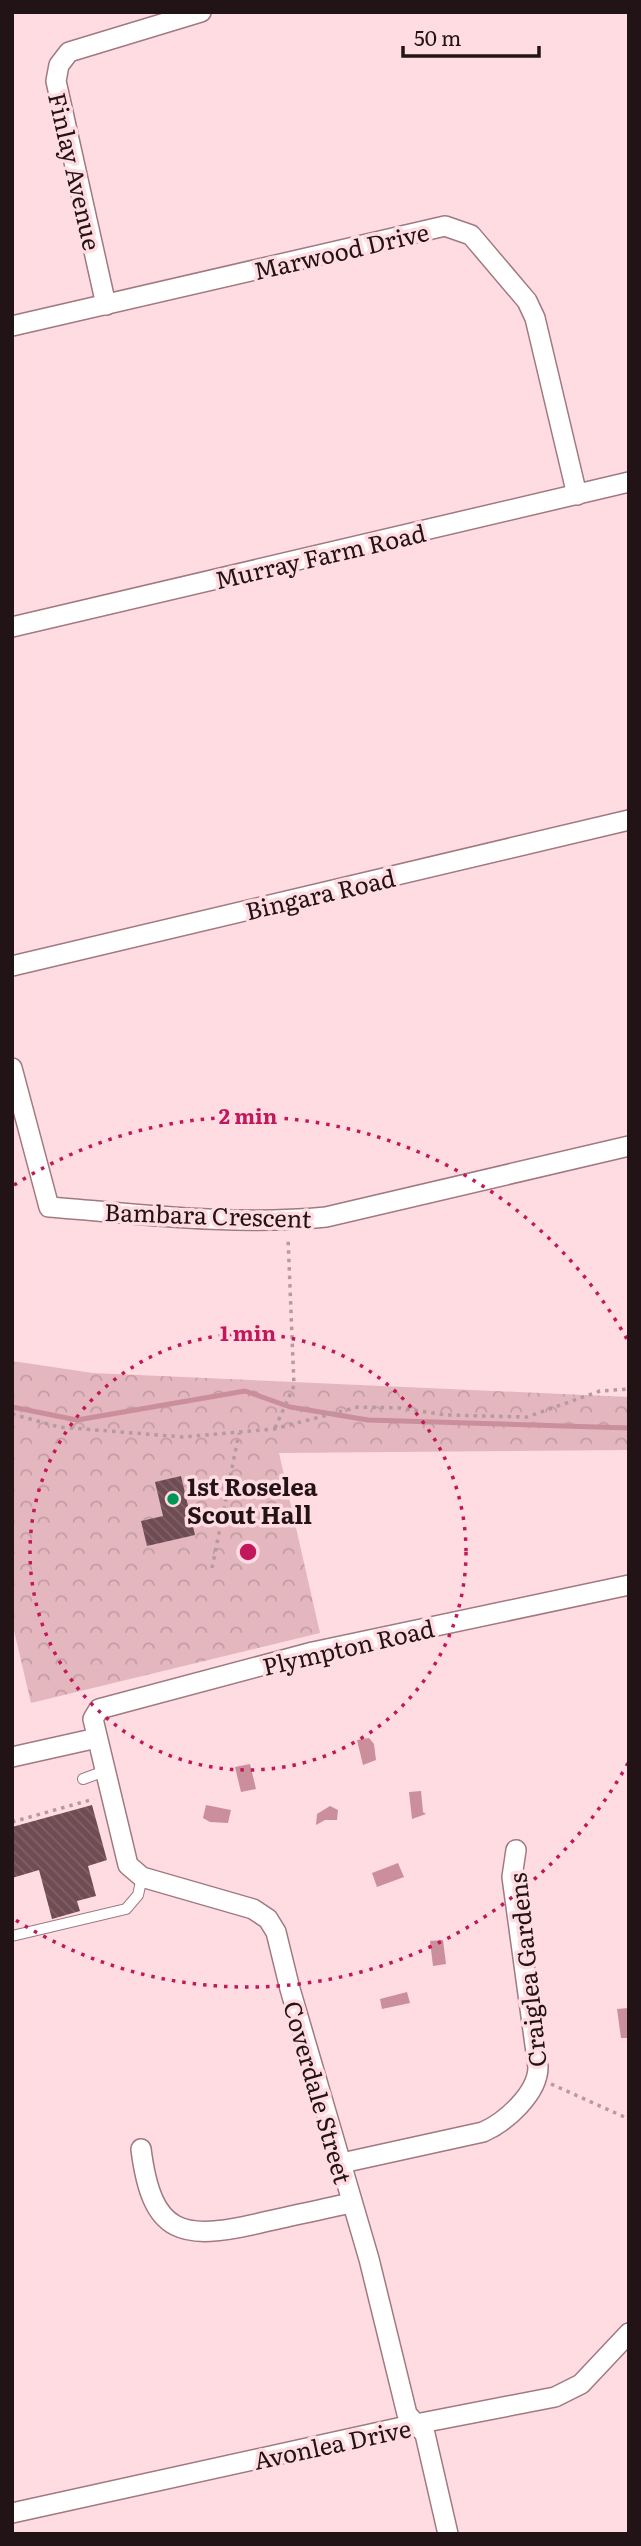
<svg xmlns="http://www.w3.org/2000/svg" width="641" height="2546" viewBox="0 0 641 2546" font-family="Literata,serif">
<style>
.park{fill:url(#park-crowns)}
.water{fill:#ca8f9b}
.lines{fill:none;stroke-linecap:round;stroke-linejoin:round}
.stream{stroke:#ca8f9b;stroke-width:5}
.building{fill:url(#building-back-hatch)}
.lane-casing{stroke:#a07981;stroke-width:12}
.street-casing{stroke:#a07981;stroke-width:22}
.path{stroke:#b69a9f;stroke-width:3.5;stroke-dasharray:3.5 5;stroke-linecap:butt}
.lane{stroke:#fff;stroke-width:10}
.street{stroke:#fff;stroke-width:19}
.ring{fill:none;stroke:#c2185b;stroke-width:3.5;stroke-dasharray:3.5 7}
.poi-dot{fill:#009658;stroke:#ffdce2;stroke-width:2.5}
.labels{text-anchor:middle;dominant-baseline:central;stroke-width:7;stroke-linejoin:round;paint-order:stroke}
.street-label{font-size:24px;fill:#211316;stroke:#ffdce2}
.poi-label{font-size:24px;font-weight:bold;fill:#211316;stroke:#ffdce2;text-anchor:start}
.centre{fill:#c2185b;stroke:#ffdce2;stroke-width:3.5}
.ring-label{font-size:21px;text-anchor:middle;font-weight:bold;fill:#c2185b;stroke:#ffdce2;stroke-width:7;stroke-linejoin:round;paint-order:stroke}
</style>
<defs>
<pattern id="park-crowns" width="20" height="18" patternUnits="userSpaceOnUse" patternTransform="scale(1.75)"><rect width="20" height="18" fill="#e4b7bf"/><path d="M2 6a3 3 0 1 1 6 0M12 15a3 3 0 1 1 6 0" fill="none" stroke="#c39ca3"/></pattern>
<pattern id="building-back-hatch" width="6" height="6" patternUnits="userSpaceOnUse" patternTransform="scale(1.75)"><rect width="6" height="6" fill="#6f4c53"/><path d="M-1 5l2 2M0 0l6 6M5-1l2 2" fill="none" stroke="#7e6267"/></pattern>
</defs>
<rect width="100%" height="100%" fill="#ffdce2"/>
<polygon class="park" points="12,1361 93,1373 629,1397 629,1450 279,1453 320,1633 31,1703 12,1622"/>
<g class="water">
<polygon points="369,1738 374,1744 376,1760 363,1765 357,1740"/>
<polygon points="250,1764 256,1789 241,1792 235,1767"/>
<polygon points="421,1791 423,1812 426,1814 412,1819 409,1792"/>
<polygon points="206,1805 231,1810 228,1823 210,1822 203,1818"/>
<polygon points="330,1806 338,1810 337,1820 325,1820 316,1825 317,1814"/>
<polygon points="398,1863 404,1877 377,1887 372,1873"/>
<polygon points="443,1940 446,1964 433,1966 430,1941"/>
<polygon points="407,1992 410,2003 382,2009 380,1999"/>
<polygon points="629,2008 629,2038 621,2038 617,2009"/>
</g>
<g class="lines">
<polyline class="stream" points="12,1407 77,1420 245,1391 290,1407 368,1420 629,1428"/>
</g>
<g class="building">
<polygon points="181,1476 195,1535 147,1546 141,1521 163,1516 155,1482"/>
<polygon points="92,1805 107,1860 88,1866 96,1896 77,1901 80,1911 52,1919 39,1870 12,1878 12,1827"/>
</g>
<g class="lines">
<g class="lane-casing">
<g id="lane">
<polyline points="83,1779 105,1771"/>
<polyline points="12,1936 126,1909 138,1895 142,1877"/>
</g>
</g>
<g class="street-casing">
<g id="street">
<polyline points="106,305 56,81 59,65 69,52 201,12"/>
<polyline points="12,326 445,226 471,235 527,301 535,318 577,495"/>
<polyline points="12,627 629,482"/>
<polyline points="12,966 629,820"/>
<path d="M12 1068 49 1207C140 1214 234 1226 326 1217L629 1146"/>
<polyline points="12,1757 97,1738"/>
<path d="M141 2149C152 2236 182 2241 260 2223 290 2216 320 2210 350 2203"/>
<path d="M342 2163 483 2132C506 2122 538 2093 538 2067L512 1877 516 1850"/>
<polyline points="12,2513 416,2424 555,2397 581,2384 629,2333"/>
<polyline points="448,2534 425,2434 407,2414 369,2259 290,1989 276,1932 268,1919 253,1909 142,1877 128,1865 93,1719 99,1709 313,1652 629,1585"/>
</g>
</g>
<g class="path">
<polyline points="12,1414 59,1427 183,1437 274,1429 358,1407 400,1408 447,1415 527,1417 600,1391 629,1389"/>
<polyline points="275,1428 294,1386 288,1237"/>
<polyline points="212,1568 239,1433"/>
<polyline points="12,1822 94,1799"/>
<polyline points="551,2084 629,2119"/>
</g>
<use href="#lane" class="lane"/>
<use href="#street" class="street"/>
</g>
<g class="ring">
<circle cx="248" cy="1552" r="218"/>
<path d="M628 1763A435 435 0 0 1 14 1919M14 1185A435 435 0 0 1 628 1341"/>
</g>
<circle class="poi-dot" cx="173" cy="1499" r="7"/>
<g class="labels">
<g class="street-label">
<text transform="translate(76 171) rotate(77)">Finlay Avenue</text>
<text transform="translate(341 250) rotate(-13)">Marwood Drive</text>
<text transform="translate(320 555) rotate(-13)">Murray Farm Road</text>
<text transform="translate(320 893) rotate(-13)">Bingara Road</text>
<text transform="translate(208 1214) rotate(2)">Bambara Crescent</text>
<text transform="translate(348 1646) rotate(-13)">Plympton Road</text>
<text transform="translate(526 1970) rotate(-96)">Craiglea Gardens</text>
<text transform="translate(319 2092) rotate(74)">Coverdale Street</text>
<text transform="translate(332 2443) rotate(-12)">Avonlea Drive</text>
</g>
<g class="poi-label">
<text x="187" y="1485">1st Roselea<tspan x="187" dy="28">Scout Hall</tspan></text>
</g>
</g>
<circle cx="248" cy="1552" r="10" class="centre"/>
<g class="ring-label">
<text x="248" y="1124">2 min</text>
<text x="248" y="1341">1 min</text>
</g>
<rect width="641" height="2546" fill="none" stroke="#211316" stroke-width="28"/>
<path d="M403 46v10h136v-10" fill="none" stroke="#211316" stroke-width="3.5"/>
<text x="414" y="46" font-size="21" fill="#211316" stroke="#ffdce2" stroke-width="5" paint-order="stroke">50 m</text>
</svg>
